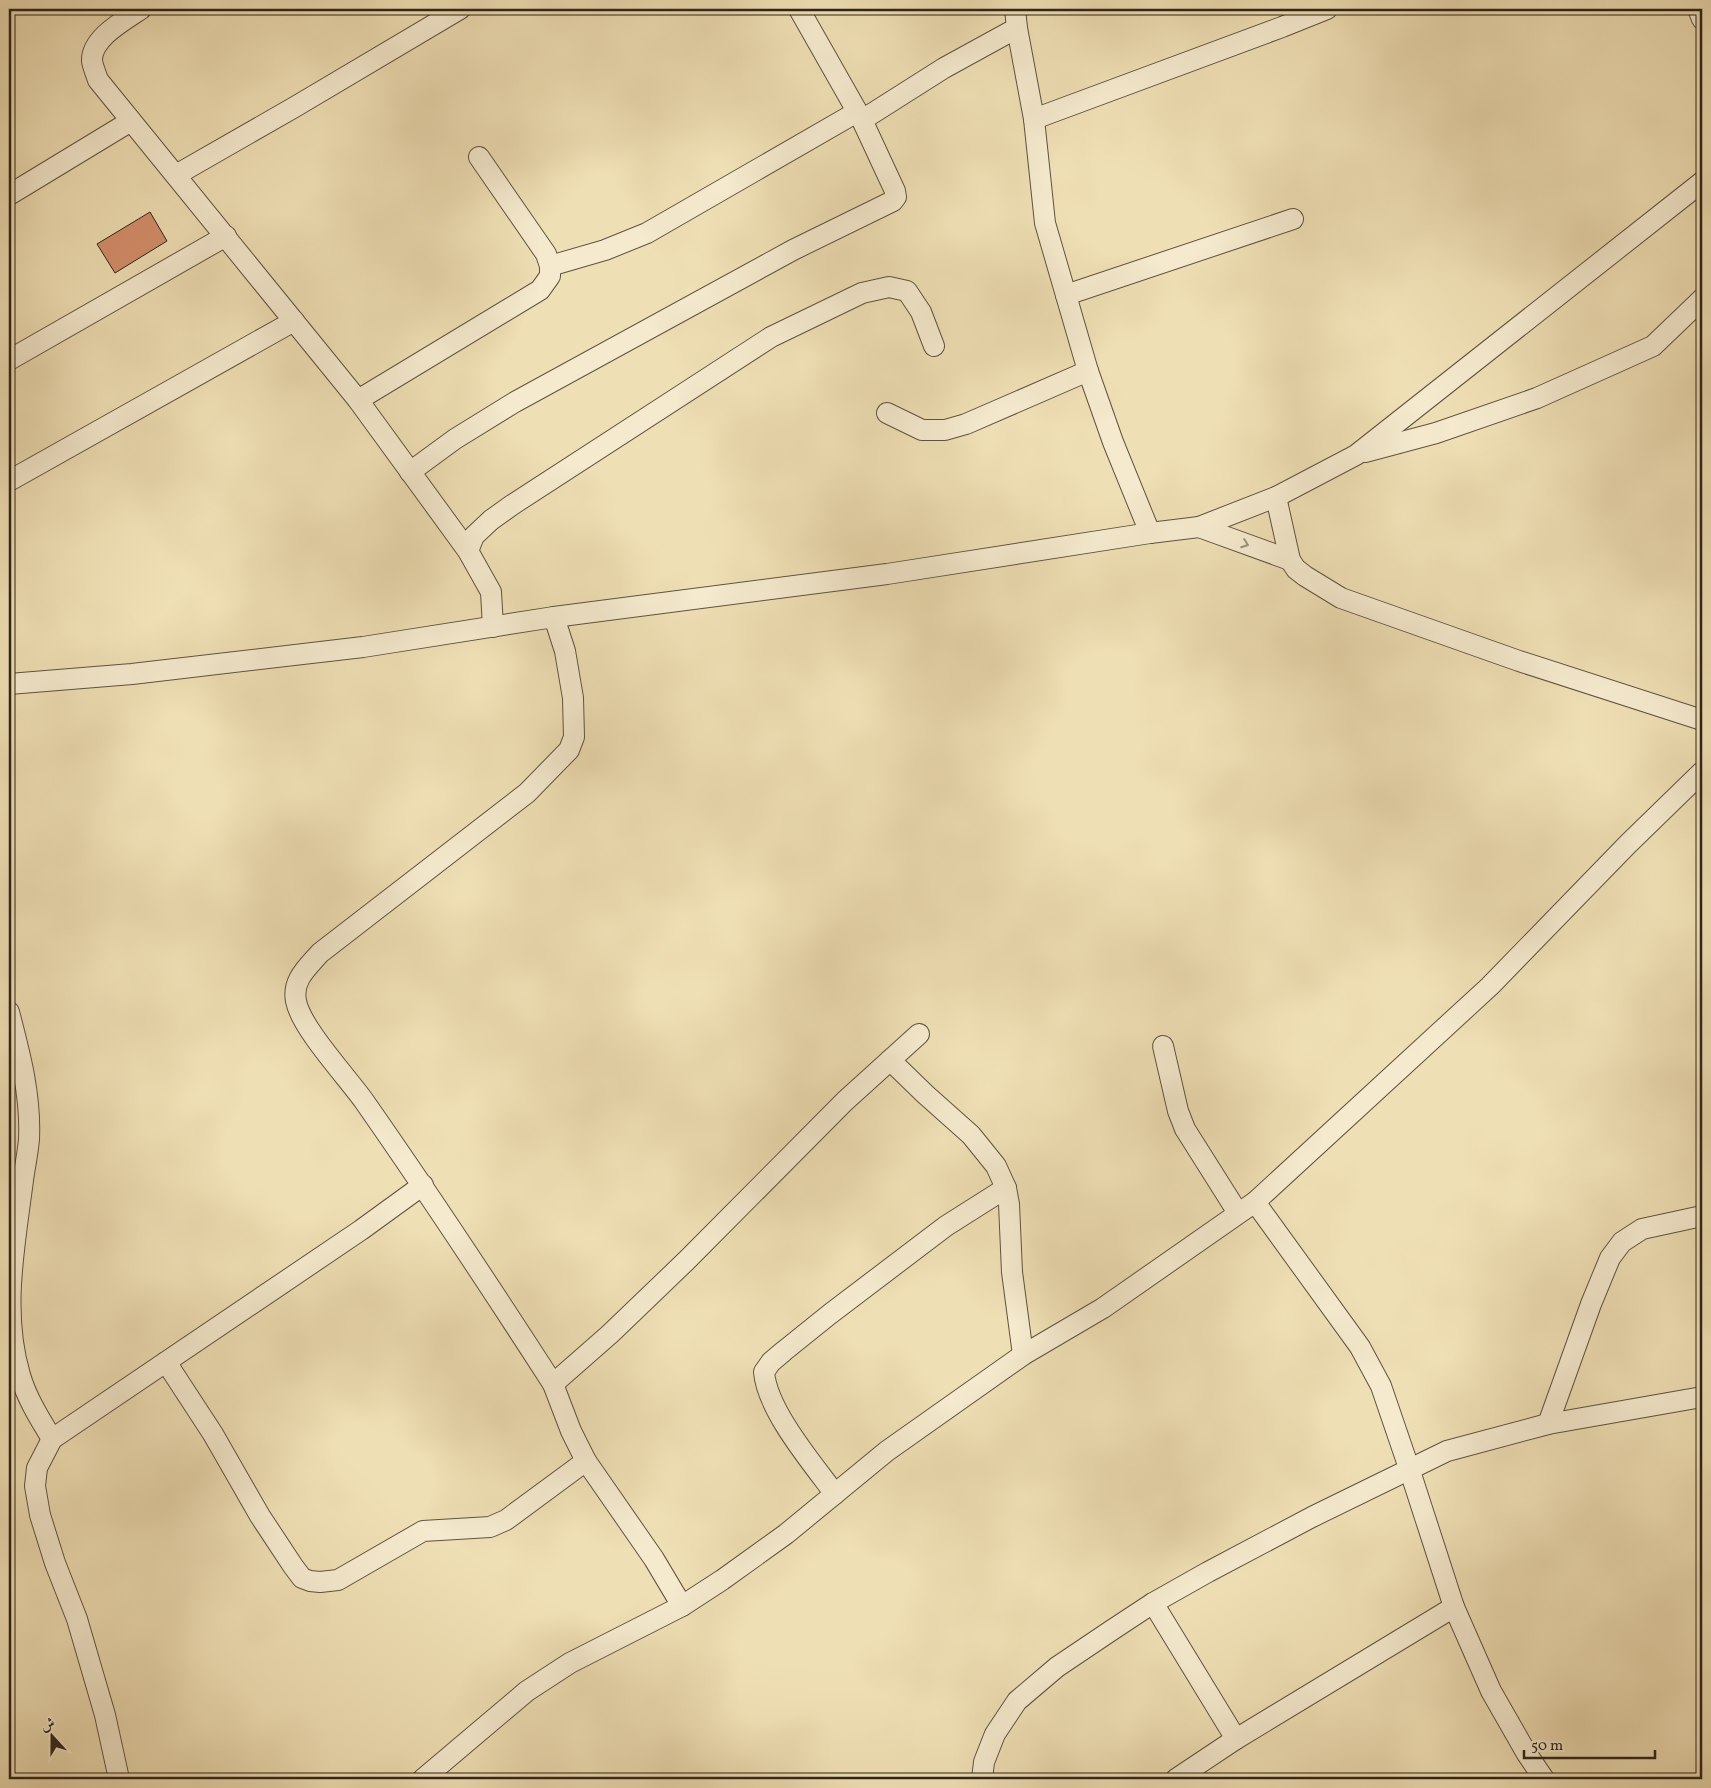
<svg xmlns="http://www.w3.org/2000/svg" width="1711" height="1788" viewBox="0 0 1711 1788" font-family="Vollkorn,Amiri,serif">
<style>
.building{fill:#d38e6b;stroke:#2d241b}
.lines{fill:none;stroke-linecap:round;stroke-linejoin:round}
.minor-casing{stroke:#5e5341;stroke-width:22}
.minor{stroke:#f5eace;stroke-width:20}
.oneway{stroke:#9b917d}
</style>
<rect width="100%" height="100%" fill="#efdfb4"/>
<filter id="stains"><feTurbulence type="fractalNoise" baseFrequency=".004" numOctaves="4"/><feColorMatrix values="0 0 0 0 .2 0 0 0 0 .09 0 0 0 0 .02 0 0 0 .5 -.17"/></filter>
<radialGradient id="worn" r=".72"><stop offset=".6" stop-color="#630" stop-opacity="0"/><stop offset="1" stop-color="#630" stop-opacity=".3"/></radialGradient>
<polygon class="building" points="150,212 167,241 115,273 97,244"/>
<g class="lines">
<g class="minor-casing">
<g id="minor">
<path d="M141 9C125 20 91 38 92 61 93 67 96 74 98 80L358 400 468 551 491 592 493 627"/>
<polyline points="1015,9 1017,28 1034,119 1045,223 1088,371 1113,442 1150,533"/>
<polyline points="1698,9 1702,19"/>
<polyline points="1034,119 1282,27 1327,9"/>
<polyline points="862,120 944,68 1017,28"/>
<polyline points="176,175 293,108 460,9"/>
<polyline points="9,195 131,121"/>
<polyline points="550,266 605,250 647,233 857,112"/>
<polyline points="1066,295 1293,219"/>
<polyline points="9,360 226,236"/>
<polyline points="358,400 540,290 550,276 550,266 546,254 479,157"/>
<polyline points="887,413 922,430 945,430 966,424 1088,371"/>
<polyline points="1365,452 1436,433 1537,398 1653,346 1702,299"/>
<polyline points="410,472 455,439 515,402 793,250 893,201 896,197 895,191 862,120 799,9"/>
<polyline points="9,481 294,321"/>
<polyline points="1276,497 1290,560 1296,569 1305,576 1341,598 1519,661 1702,720"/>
<polyline points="1199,527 1290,560"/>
<polyline points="468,551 474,536 491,520 512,505 771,337 862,293 889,287 907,291 921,312 934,346"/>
<polyline points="9,684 132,674 363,647 554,617 887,574 1150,533 1199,527 1276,497 1356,455 1702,182"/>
<path d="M9 1012C20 1054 31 1095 29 1139 28 1152 25 1166 23 1180 15 1244 1 1311 20 1375 27 1399 40 1419 52 1439L361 1230 423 1185"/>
<polyline points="1163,1046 1178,1111 1185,1129 1238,1213"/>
<polyline points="890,1060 925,1094 971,1135 996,1166 1006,1188 1009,1204 1012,1272 1023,1355"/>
<polyline points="1255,1202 1360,1347 1381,1386 1409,1468 1454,1607 1491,1691 1527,1754 1544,1779"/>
<polyline points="166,1362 213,1434 260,1516 293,1566 302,1578 310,1581 320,1582 338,1580 423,1531 490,1527 506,1520 586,1461"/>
<path d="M553 1384C491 1288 429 1194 364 1101 347 1077 301 1028 296 1001 292 980 307 968 320 953L527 793 569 750 574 737 573 698 565 651 554 617"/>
<polyline points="1548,1424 1591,1304 1610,1258 1622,1242 1642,1229 1702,1216"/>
<polyline points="52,1439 37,1468 35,1486 40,1515 55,1563 77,1619 105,1715 119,1779"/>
<path d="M835 1494C812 1463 767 1410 764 1372L771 1362 784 1351 830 1314 946 1226 1006 1188"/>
<polyline points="1153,1603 1236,1739"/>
<polyline points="682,1606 654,1559 586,1461 571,1431 553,1384 610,1334 686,1261 845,1101 919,1034"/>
<polyline points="423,1779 527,1691 570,1663 682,1606 722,1580 786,1534 887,1451 1023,1355 1103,1308 1255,1202 1490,986 1628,844 1702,772"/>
<polyline points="982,1779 984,1762 995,1734 1017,1701 1057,1667 1112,1630 1153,1603 1208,1572 1312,1517 1447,1451 1548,1424 1702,1397"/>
<polyline points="1176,1779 1236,1739 1454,1607"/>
</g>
</g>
<use href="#minor" class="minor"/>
</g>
<defs><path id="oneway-chevron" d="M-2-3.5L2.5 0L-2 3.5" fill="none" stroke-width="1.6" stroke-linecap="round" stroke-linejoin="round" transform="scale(1.25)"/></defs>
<use class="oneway" href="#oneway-chevron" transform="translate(1245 544) rotate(20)"/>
<rect width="1711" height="1788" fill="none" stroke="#efdfb4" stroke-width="30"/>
<rect x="10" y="10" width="1691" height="1768" fill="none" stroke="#2d241b" stroke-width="2.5"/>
<rect x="15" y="15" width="1681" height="1758" fill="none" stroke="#2d241b"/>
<g transform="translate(52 1736) rotate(339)" stroke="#f5eace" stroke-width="4" paint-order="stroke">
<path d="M0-4L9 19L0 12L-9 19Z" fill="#2d241b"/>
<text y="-8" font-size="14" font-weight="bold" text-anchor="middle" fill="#2d241b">ش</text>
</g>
<path d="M1524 1750v8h131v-8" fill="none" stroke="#2d241b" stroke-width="2.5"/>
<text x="1531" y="1750" font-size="15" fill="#2d241b" stroke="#f5eace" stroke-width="4" paint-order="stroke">50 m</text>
<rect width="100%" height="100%" filter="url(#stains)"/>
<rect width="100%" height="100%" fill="url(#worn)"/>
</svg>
